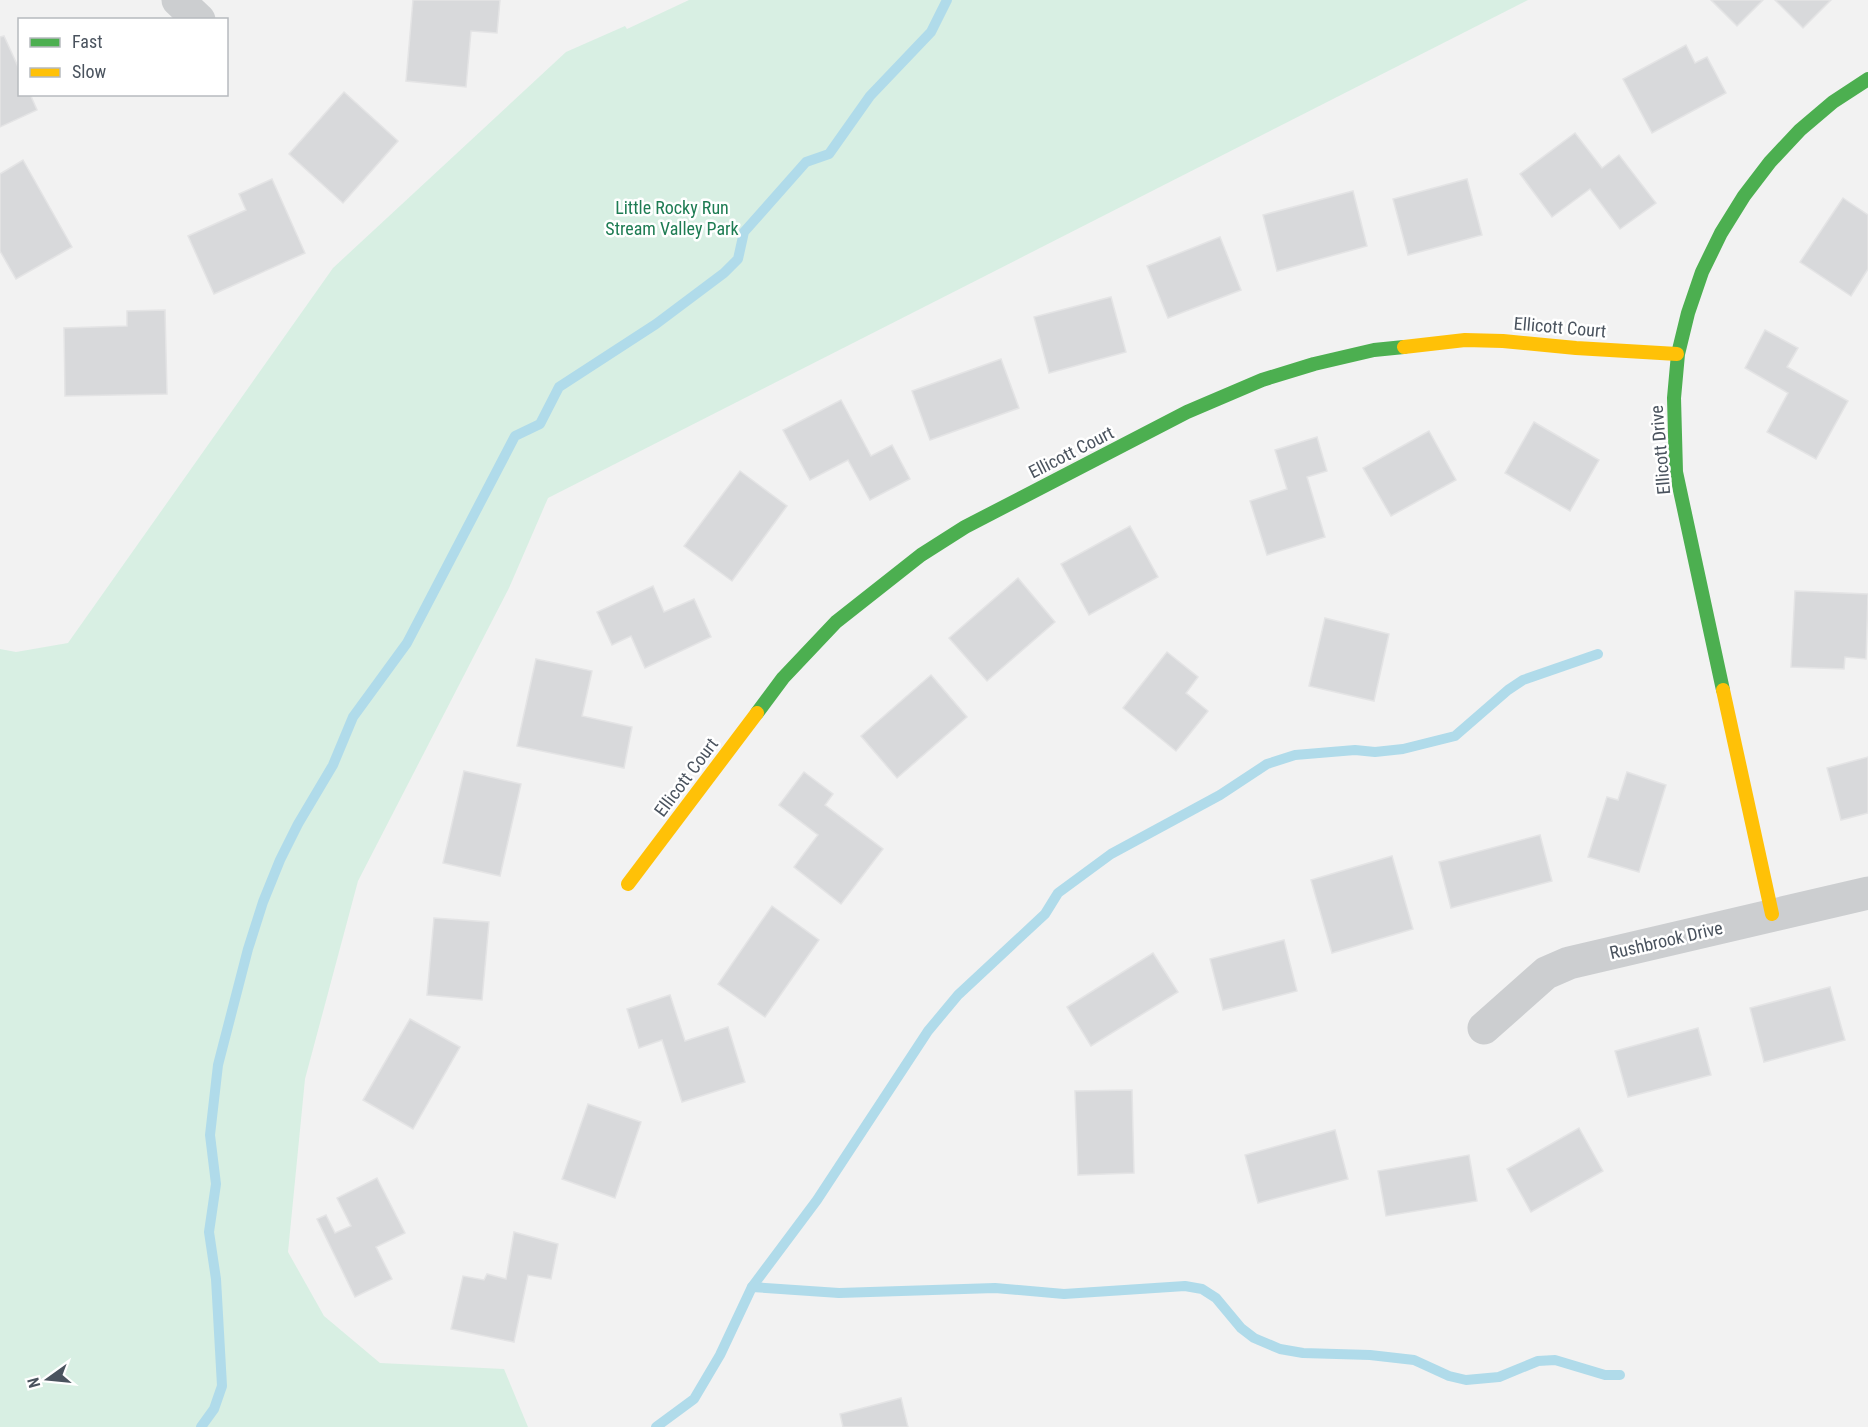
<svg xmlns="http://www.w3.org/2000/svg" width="1868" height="1427" viewBox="0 0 1868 1427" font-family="'Roboto Condensed',sans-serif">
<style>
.green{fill:#d8efe3}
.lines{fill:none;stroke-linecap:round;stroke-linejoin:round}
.stream{stroke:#b0dbea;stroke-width:10}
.building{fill:#d8d9db;stroke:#e4e4e5;stroke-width:1.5}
.street{stroke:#ccced0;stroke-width:33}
.fast{stroke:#4caf50;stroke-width:14}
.slow{stroke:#ffc107;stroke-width:14}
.labels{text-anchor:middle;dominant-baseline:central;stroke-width:5;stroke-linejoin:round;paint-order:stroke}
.park-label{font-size:18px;fill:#1e7c53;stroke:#fff}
.street-label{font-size:18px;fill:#4a535e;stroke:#fff}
</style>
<rect width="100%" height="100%" fill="#f2f2f2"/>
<polygon class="green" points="689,0 1528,0 548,498 509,588 358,881 305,1079 288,1252 324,1316 380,1363 504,1369 528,1427 0,1427 0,649 16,652 68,643 333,268 566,52 625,26 627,29"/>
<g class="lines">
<g class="stream">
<polyline points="752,1287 839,1293 995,1288 1064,1294 1185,1286 1202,1289 1216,1298 1241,1328 1254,1338 1280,1349 1303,1353 1370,1355 1414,1360 1449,1376 1466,1380 1499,1377 1538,1361 1555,1360 1605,1375 1620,1375"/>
<polyline points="201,1427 214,1409 222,1386 216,1279 209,1232 216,1184 210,1135 218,1065 248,949 263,902 280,860 298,824 333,765 353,717 407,643 515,436 540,424 559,387 656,324 724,273 738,259 744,232 806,162 829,154 870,96 931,32 947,0"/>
<polyline points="656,1427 694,1399 720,1355 752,1287 817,1200 928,1031 958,995 1045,914 1058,893 1111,854 1220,795 1267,764 1295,755 1355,750 1375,752 1403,749 1455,736 1508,690 1523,680 1598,654"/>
</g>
</g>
<g class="building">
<polygon points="413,0 500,0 497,33 471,31 466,87 406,81"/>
<polygon points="1711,0 1763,0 1737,26"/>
<polygon points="1775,0 1831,0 1803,28"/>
<polygon points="4,36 20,71 20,94 30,94 37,110 0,127 0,37"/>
<polygon points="1686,45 1695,63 1707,57 1726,93 1652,133 1623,79"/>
<polygon points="344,92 398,141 343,203 289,154"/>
<polygon points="1575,133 1602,168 1619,155 1656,203 1620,229 1590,189 1552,217 1520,174"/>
<polygon points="23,160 72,247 16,279 0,251 0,174"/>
<polygon points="272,179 305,253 214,294 188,236 246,210 239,194"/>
<polygon points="1467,179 1482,235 1408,255 1393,199"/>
<polygon points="1353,191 1367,246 1277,271 1263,215"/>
<polygon points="1843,198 1868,215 1868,269 1851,296 1800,262"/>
<polygon points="1220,237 1241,290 1168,318 1147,266"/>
<polygon points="1111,297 1126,352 1049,373 1034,317"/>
<polygon points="165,310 167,394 65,396 64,328 127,326 127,311"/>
<polygon points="1765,330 1798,348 1787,367 1848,401 1816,459 1767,432 1788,393 1745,368"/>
<polygon points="1001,359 1019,408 930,440 912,391"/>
<polygon points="841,400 871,456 892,445 910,479 870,500 848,460 810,480 783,430"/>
<polygon points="1534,422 1599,460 1570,511 1505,473"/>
<polygon points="1429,431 1456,480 1391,516 1363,468"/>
<polygon points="1317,437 1327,471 1307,477 1325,537 1267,555 1250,501 1287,489 1275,450"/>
<polygon points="740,471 787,506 732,581 684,546"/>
<polygon points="1130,526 1158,577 1089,615 1061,564"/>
<polygon points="1018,578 1055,622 987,681 949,638"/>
<polygon points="653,586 664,612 694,599 711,637 645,668 631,636 612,645 597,612"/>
<polygon points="1795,591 1868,594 1866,659 1845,657 1844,669 1791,667"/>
<polygon points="1325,618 1389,634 1374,701 1309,686"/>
<polygon points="1167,652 1198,677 1186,693 1208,711 1176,751 1123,708"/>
<polygon points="536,659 592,671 582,716 632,727 624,768 517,746"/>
<polygon points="931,675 967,717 897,778 861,736"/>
<polygon points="1868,757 1868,813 1841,820 1827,768"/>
<polygon points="464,771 521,784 500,876 443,863"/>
<polygon points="804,772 833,794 825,805 883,849 841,904 794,867 818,835 779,805"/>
<polygon points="1627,772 1666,785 1639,872 1588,857 1607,797 1618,800"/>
<polygon points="1540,835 1552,881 1451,908 1439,862"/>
<polygon points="1392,856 1413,929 1332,953 1311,880"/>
<polygon points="772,906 819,940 765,1017 718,984"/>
<polygon points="434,918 489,922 482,1000 427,995"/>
<polygon points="1284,940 1297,991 1223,1010 1210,959"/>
<polygon points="1153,953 1178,992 1091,1046 1067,1007"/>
<polygon points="1830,987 1845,1040 1764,1062 1750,1008"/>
<polygon points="670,995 685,1041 728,1027 745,1082 682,1102 662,1040 639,1048 627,1009"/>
<polygon points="410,1019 460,1047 413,1129 363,1100"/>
<polygon points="1698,1028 1711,1075 1628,1097 1615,1051"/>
<polygon points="1132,1090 1134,1173 1078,1175 1075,1091"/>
<polygon points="588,1104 641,1122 615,1198 562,1179"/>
<polygon points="1579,1128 1603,1171 1531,1212 1507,1169"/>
<polygon points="1335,1130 1348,1179 1258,1203 1245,1155"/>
<polygon points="1469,1155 1477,1201 1386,1216 1378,1171"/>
<polygon points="377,1178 405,1233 376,1247 392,1279 355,1297 317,1219 326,1215 335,1233 351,1226 337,1198"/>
<polygon points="514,1232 558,1244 551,1279 528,1275 514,1342 451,1329 463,1276 484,1280 487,1274 506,1279"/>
<polygon points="901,1398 908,1427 843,1427 840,1414"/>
</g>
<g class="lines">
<g class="street">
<polyline points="178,0 199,20"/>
<polyline points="1484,1028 1546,973 1569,963 1868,893"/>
</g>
<g class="fast">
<polyline points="1723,690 1676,472 1674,398 1678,354 1688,313 1702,272 1721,233 1744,196 1770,162 1800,130 1833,102 1868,79"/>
<polyline points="757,713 783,678 836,622 921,555 965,527 1187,412 1262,380 1314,364 1374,350 1404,347"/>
</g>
<g class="slow">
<polyline points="1404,347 1465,340 1503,341 1576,348 1677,354"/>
<polyline points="1723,690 1772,914"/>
<polyline points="628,884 757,713"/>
</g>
</g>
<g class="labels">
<g class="park-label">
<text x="672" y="207">Little Rocky Run<tspan x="672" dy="21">Stream Valley Park</tspan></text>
</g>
<g class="street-label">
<text transform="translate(1560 327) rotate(5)">Ellicott Court</text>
<text transform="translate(1660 450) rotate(-95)">Ellicott Drive</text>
<text transform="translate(1071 452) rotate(-27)">Ellicott Court</text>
<text transform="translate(686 777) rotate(-53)">Ellicott Court</text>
<text transform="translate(1666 940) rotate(-13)">Rushbrook Drive</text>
</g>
</g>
<rect x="18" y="18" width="210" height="78" fill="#ffffff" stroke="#b7babf" stroke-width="1.5"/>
<rect x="30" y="38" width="30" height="9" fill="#4caf50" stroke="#b7babf" stroke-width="1.5"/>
<text x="72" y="48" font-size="18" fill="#4a535e">Fast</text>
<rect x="30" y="68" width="30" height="9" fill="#ffc107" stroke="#b7babf" stroke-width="1.5"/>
<text x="72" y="78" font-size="18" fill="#4a535e">Slow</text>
<g transform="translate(48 1379) rotate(255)" stroke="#ffffff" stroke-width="4.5" paint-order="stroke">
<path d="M0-4.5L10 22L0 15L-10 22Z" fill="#4a535e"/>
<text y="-9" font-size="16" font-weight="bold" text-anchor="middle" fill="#4a535e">N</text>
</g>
</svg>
